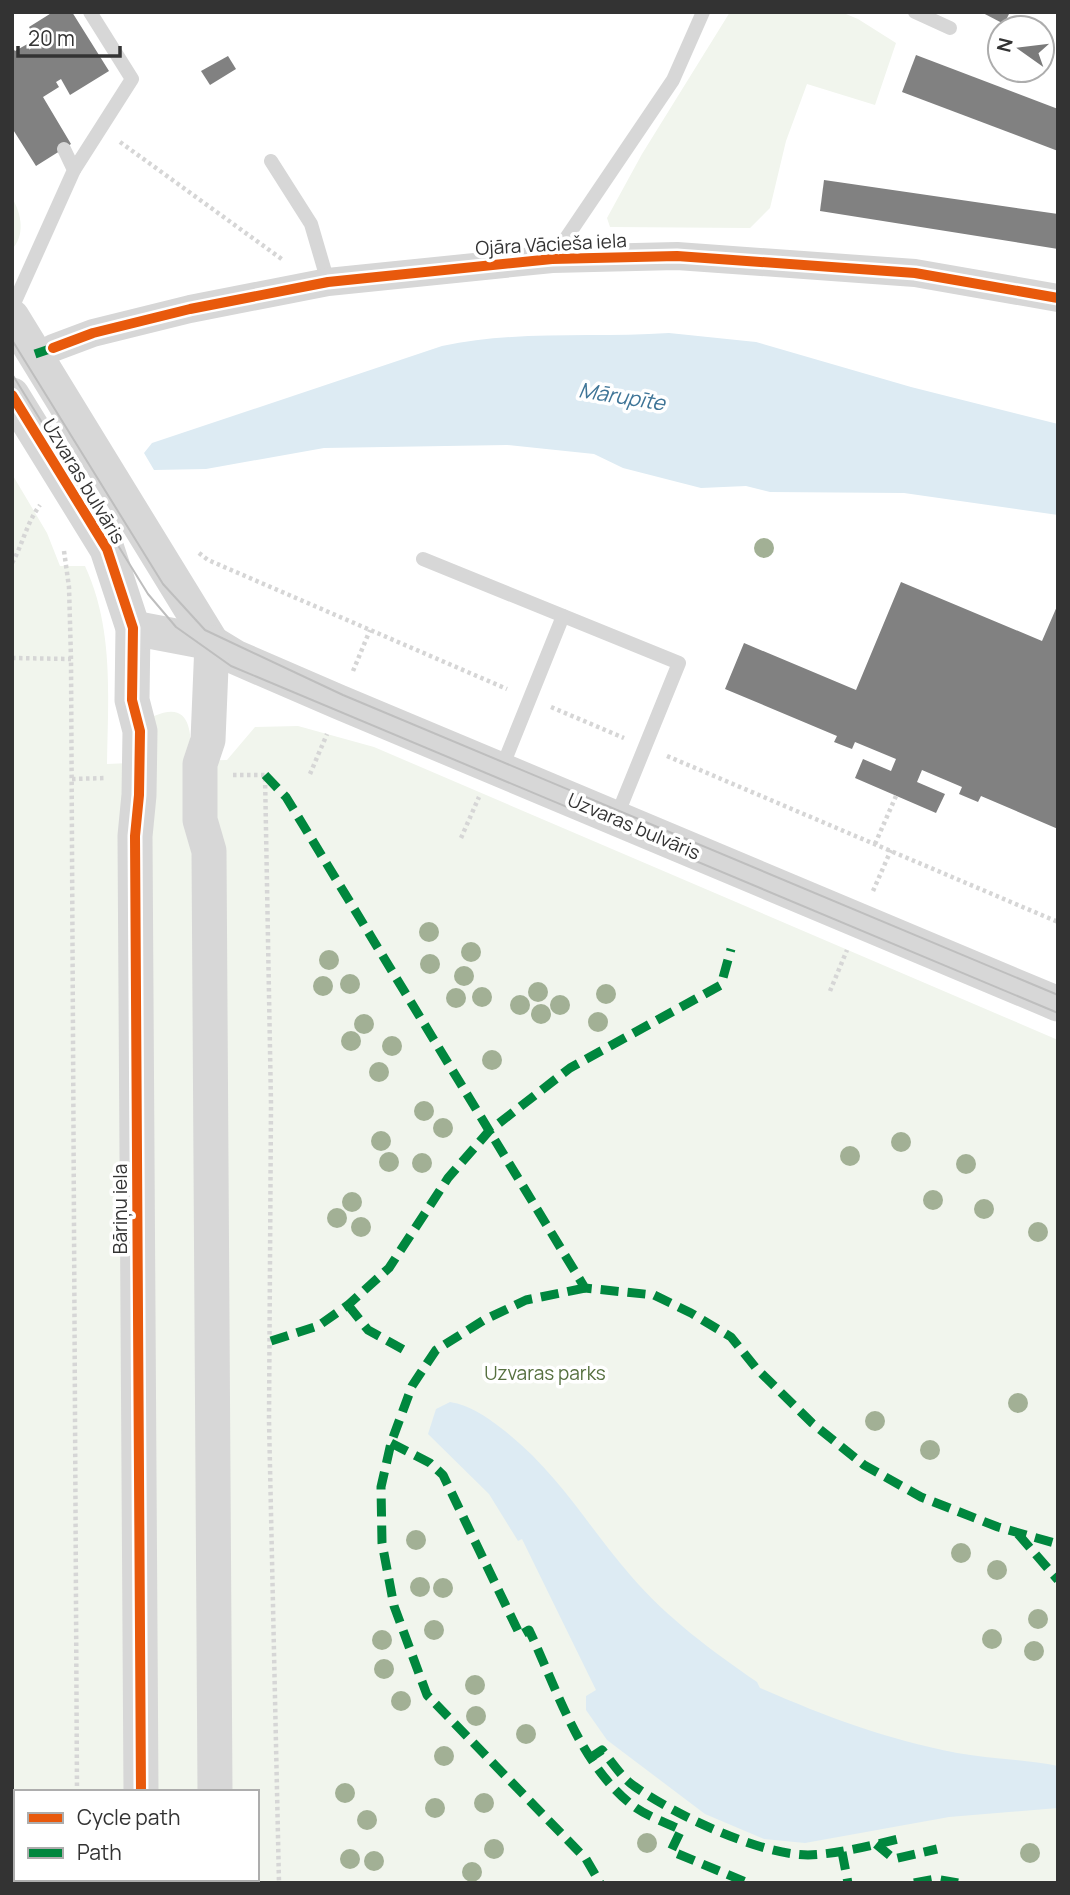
<svg xmlns="http://www.w3.org/2000/svg" width="1070" height="1895" viewBox="0 0 1070 1895" font-family="Manrope,sans-serif">
<style>
.green{fill:#f1f5ed;fill-rule:evenodd}
.water{fill:#ddebf3}
.building{fill:#818181}
.lines{fill:none;stroke-linecap:round;stroke-linejoin:round}
.path{stroke:#d6d6d6;stroke-width:4.5;stroke-dasharray:3.5 3.5;stroke-linecap:butt}
.service{stroke:#d7d7d7;stroke-width:14}
.minor{stroke:#d7d7d7;stroke-width:28}
.tertiary{stroke:#d7d7d7;stroke-width:35}
.tram{stroke:#bebebe;stroke-width:2}
.quiet{stroke:#00873e;stroke-width:9;stroke-dasharray:18 9;stroke-linecap:butt}
.cycleway-casing{stroke:#fff;stroke-width:15}
.cycleway{stroke:#e8590c;stroke-width:10}
.tree{fill:#a2b095}
.labels{text-anchor:middle;dominant-baseline:central;stroke-width:7;stroke-linejoin:round;paint-order:stroke}
.street-label{font-size:19px;fill:#333;stroke:#fff}
.park-label{font-size:19px;fill:#56703f;stroke:#fff}
.water-label{font-size:21px;font-style:italic;fill:#3f7597;stroke:#fff}
</style>
<rect width="100%" height="100%" fill="#fff"/>
<g class="green">
<polygon points="730,12 841,12 858,19 896,43 875,105 807,84 786,141 770,208 750,228 610,227 607,218 642,154"/>
<path d="M12 198C22 214 25 236 12 249Z"/>
<path d="M12 474 47 533 60 566H85C114 629 108 695 107 764L152 762 154 716C193 699 191 736 191 761L227 760 255 727 298 726 374 747 1058 1040V1883H12ZM16 1792H257V1879H16Z"/>
</g>
<g class="water">
<path d="M669 333 756 342 911 387 1058 424V515L904 493 770 492 746 486 701 488 623 468 594 454 507 445 324 448 206 469 154 470 144 453 152 443 442 346C517 330 593 338 669 333Z"/>
<path d="M450 1402C470 1405 485 1416 501 1428 559 1473 585 1523 631 1576 667 1618 712 1651 757 1682L760 1688C827 1717 884 1739 957 1753 990 1759 1025 1759 1058 1766V1808L949 1817 805 1843 764 1839 705 1814 607 1740 586 1710V1696L596 1690 522 1539 518 1541 489 1494 428 1434 436 1409Z"/>
</g>
<g class="building">
<polygon points="53,12 72,12 109,71 70,95 61,79 56,82 59,87 43,97 71,144 36,166 12,128 12,47 15,51 31,42 34,46 38,43 29,27"/>
<polygon points="981,12 1010,12 1004,24"/>
<polygon points="916,55 1058,109 1058,151 902,92"/>
<polygon points="228,56 236,69 210,85 201,71"/>
<polygon points="824,180 1058,214 1058,249 820,211"/>
<polygon points="901,582 1042,641 1058,604 1058,829 981,796 978,802 959,794 962,787 922,770 917,782 945,794 936,813 855,778 863,759 891,771 896,759 855,742 852,749 834,742 837,736 725,689 744,643 856,690"/>
</g>
<g class="lines">
<g class="path">
<polyline points="120,142 283,260"/>
<polyline points="64,551 69,587 71,659 77,1792"/>
<polyline points="199,553 208,560 507,689"/>
<path d="M12 563C23 544 26 524 40 505"/>
<polyline points="12,658 71,659"/>
<polyline points="353,671 370,630"/>
<polyline points="551,707 624,738"/>
<polyline points="667,756 1058,922"/>
<polyline points="310,774 327,734"/>
<polyline points="233,775 265,775 271,1104 269,1420 279,1883"/>
<polyline points="72,779 106,778"/>
<polyline points="461,838 479,797"/>
<polyline points="875,844 896,796"/>
<polyline points="873,891 891,850"/>
<polyline points="830,991 847,950"/>
<polyline points="77,1879 77,1883"/>
</g>
<g class="service">
<polyline points="915,12 950,28"/>
<polyline points="271,161 311,224 328,282"/>
<polyline points="74,170 132,79 90,12"/>
<polyline points="552,259 673,80 703,12"/>
<polyline points="12,308 74,170 64,149"/>
<polyline points="423,559 679,663 616,818"/>
<polyline points="501,770 563,616"/>
</g>
<polyline class="minor" points="53,348 93,333 190,309 328,282 552,259 677,256 915,273 1058,298"/>
<g class="tertiary">
<polyline points="12,317 212,643"/>
<polyline points="12,395 107,549 133,628 132,700 140,731 139,795 135,836 141,1792"/>
<polyline points="133,628 212,643 235,657 339,702 1058,1004"/>
<polyline points="212,643 208,740 200,764 200,820 209,851 215,1792"/>
<polyline points="141,1879 141,1883"/>
<polyline points="215,1879 215,1883"/>
</g>
<g class="tram">
<polyline points="12,340 163,584 205,630 343,695 1058,995"/>
<polyline points="12,374 148,594 176,627 231,666 1058,1013"/>
</g>
<g class="quiet">
<polyline points="35,354 53,348"/>
<polyline points="265,775 286,797 585,1288 654,1295 691,1313 731,1337 756,1368 812,1423 864,1465 921,1497 998,1527 1058,1544"/>
<polyline points="585,1288 526,1300 484,1320 436,1350 412,1386 391,1443 381,1487 382,1543 394,1606 427,1695 586,1859 600,1883"/>
<polyline points="348,1305 368,1330 404,1350"/>
<polyline points="271,1341 318,1326 348,1305 389,1268 448,1178 489,1131 570,1068 721,985 731,949"/>
<path d="M391 1443 430 1463 443 1475 520 1635 529 1630C557 1689 579 1763 632 1805 646 1816 665 1822 681 1830L671 1851 748 1883"/>
<polyline points="1018,1534 1058,1580"/>
<path d="M590 1758 602 1750C612 1762 622 1778 634 1786 673 1814 760 1855 808 1855 840 1854 872 1845 903 1838"/>
<polyline points="876,1844 894,1859 937,1849"/>
<polyline points="842,1852 848,1883"/>
<polyline points="914,1883 936,1879 958,1883"/>
</g>
<g class="cycleway-casing">
<g id="cycleway">
<polyline points="53,348 93,333 190,309 328,282 552,259 677,256 915,273 1058,298"/>
<polyline points="12,395 107,549 133,628 132,700 140,731 139,795 135,836 141,1792"/>
</g>
</g>
<use href="#cycleway" class="cycleway"/>
</g>
<g class="tree">
<circle cx="764" cy="548" r="10"/>
<circle cx="429" cy="932" r="10"/>
<circle cx="471" cy="952" r="10"/>
<circle cx="329" cy="960" r="10"/>
<circle cx="430" cy="964" r="10"/>
<circle cx="464" cy="976" r="10"/>
<circle cx="350" cy="984" r="10"/>
<circle cx="323" cy="986" r="10"/>
<circle cx="538" cy="992" r="10"/>
<circle cx="606" cy="994" r="10"/>
<circle cx="482" cy="997" r="10"/>
<circle cx="456" cy="998" r="10"/>
<circle cx="520" cy="1005" r="10"/>
<circle cx="560" cy="1005" r="10"/>
<circle cx="541" cy="1014" r="10"/>
<circle cx="598" cy="1022" r="10"/>
<circle cx="364" cy="1024" r="10"/>
<circle cx="351" cy="1041" r="10"/>
<circle cx="392" cy="1046" r="10"/>
<circle cx="492" cy="1060" r="10"/>
<circle cx="379" cy="1072" r="10"/>
<circle cx="424" cy="1111" r="10"/>
<circle cx="443" cy="1128" r="10"/>
<circle cx="381" cy="1141" r="10"/>
<circle cx="901" cy="1142" r="10"/>
<circle cx="850" cy="1156" r="10"/>
<circle cx="389" cy="1162" r="10"/>
<circle cx="422" cy="1163" r="10"/>
<circle cx="966" cy="1164" r="10"/>
<circle cx="933" cy="1200" r="10"/>
<circle cx="352" cy="1202" r="10"/>
<circle cx="984" cy="1209" r="10"/>
<circle cx="337" cy="1218" r="10"/>
<circle cx="361" cy="1227" r="10"/>
<circle cx="1038" cy="1232" r="10"/>
<circle cx="1018" cy="1403" r="10"/>
<circle cx="875" cy="1421" r="10"/>
<circle cx="930" cy="1450" r="10"/>
<circle cx="416" cy="1540" r="10"/>
<circle cx="961" cy="1553" r="10"/>
<circle cx="997" cy="1570" r="10"/>
<circle cx="420" cy="1587" r="10"/>
<circle cx="443" cy="1588" r="10"/>
<circle cx="1038" cy="1619" r="10"/>
<circle cx="434" cy="1630" r="10"/>
<circle cx="992" cy="1639" r="10"/>
<circle cx="382" cy="1640" r="10"/>
<circle cx="1034" cy="1651" r="10"/>
<circle cx="384" cy="1669" r="10"/>
<circle cx="475" cy="1685" r="10"/>
<circle cx="401" cy="1701" r="10"/>
<circle cx="476" cy="1716" r="10"/>
<circle cx="526" cy="1734" r="10"/>
<circle cx="444" cy="1756" r="10"/>
<circle cx="345" cy="1793" r="10"/>
<circle cx="484" cy="1803" r="10"/>
<circle cx="435" cy="1808" r="10"/>
<circle cx="367" cy="1820" r="10"/>
<circle cx="647" cy="1843" r="10"/>
<circle cx="494" cy="1849" r="10"/>
<circle cx="1030" cy="1853" r="10"/>
<circle cx="350" cy="1859" r="10"/>
<circle cx="374" cy="1861" r="10"/>
<circle cx="472" cy="1872" r="10"/>
</g>
<g class="labels">
<g class="street-label">
<text transform="translate(551 244) rotate(-3)">Ojāra Vācieša iela</text>
<text transform="translate(84 481) rotate(59)">Uzvaras bulvāris</text>
<text transform="translate(634 826) rotate(23)">Uzvaras bulvāris</text>
<text transform="translate(120 1209) rotate(-90)">Bāriņu iela</text>
</g>
<g class="park-label">
<text x="545" y="1373">Uzvaras parks</text>
</g>
<g class="water-label">
<text transform="translate(622 396) rotate(9)">Mārupīte</text>
</g>
</g>
<rect width="1070" height="1895" fill="none" stroke="#333333" stroke-width="28"/>
<rect x="14" y="1790" width="245" height="91" fill="#ffffff" stroke="#adadad" stroke-width="2"/>
<rect x="28" y="1813" width="35" height="10" fill="#e8590c" stroke="#adadad" stroke-width="2"/>
<text x="77" y="1825" font-size="21" fill="#333333">Cycle path</text>
<rect x="28" y="1848" width="35" height="10" fill="#00873e" stroke="#adadad" stroke-width="2"/>
<text x="77" y="1860" font-size="21" fill="#333333">Path</text>
<g transform="translate(1021 49) rotate(284)"><circle r="33" fill="#ffffff" stroke="#adadad" stroke-width="2"/>
<path d="M0-5L12 26L0 18L-12 26Z" fill="#7a7a7a"/>
<text y="-10" font-size="19" font-weight="bold" text-anchor="middle" fill="#333333">N</text>
</g>
<path d="M18 46v10h102v-10" fill="none" stroke="#333333" stroke-width="3.5"/>
<text x="28" y="46" font-size="21" fill="#333333" stroke="#ffffff" stroke-width="5" paint-order="stroke">20 m</text>
</svg>
